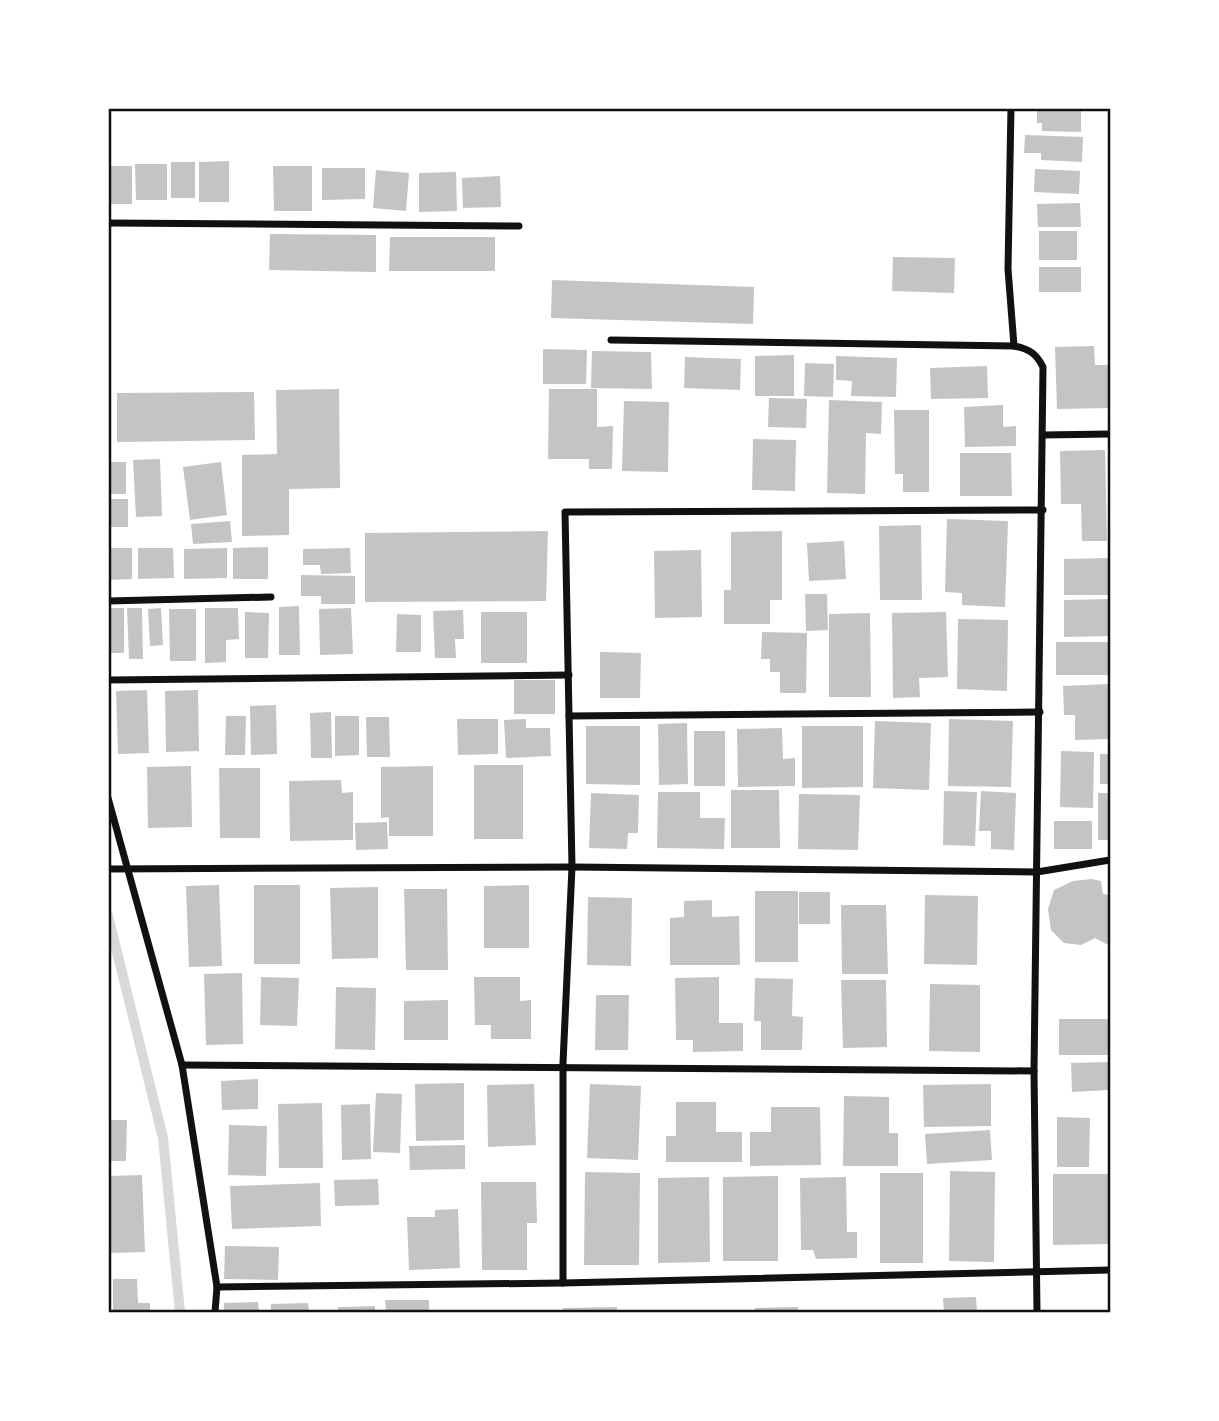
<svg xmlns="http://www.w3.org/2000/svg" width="1219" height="1421" viewBox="0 0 1219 1421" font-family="'Golos Text',sans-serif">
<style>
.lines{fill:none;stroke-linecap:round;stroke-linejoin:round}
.stream{stroke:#d9d9d9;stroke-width:10}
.building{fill:#c4c4c4}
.minor{stroke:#111;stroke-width:7}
.neatline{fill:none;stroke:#111;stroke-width:2.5}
</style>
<rect width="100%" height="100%" fill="#fff"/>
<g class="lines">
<polyline class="stream" points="108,916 163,1138 180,1312"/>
</g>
<g class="building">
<polygon points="1037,108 1081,108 1081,132 1042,131 1042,123 1037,123"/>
<polygon points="1025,135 1083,137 1082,162 1041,160 1041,153 1024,153"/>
<polygon points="229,161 229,202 199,202 199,162"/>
<rect x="171" y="162" width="24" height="36"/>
<polygon points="135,164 167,164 167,200 136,200"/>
<rect x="108" y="166" width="24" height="38"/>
<polygon points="273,166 312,166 312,211 274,211"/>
<polygon points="322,168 365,168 365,199 322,200"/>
<polygon points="1035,169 1080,171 1079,194 1034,192"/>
<polygon points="376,170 409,173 406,211 373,208"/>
<polygon points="456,172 457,211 419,212 419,173"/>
<polygon points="500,176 501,207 463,208 462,178"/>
<polygon points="1080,203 1081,227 1038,227 1037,204"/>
<rect x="1039" y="231" width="38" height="29"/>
<polygon points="270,234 376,235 376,272 269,270"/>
<polygon points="390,237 495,237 495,271 389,271"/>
<polygon points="893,257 955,258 954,293 892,291"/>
<rect x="1039" y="267" width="42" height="25"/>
<polygon points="552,280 754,287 753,324 551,318"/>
<polygon points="1094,346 1095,365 1110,365 1110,408 1057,409 1055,347"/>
<polygon points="543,349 587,350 586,384 543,384"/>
<polygon points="592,351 651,352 652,389 591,388"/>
<polygon points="794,355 794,396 755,396 755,356"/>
<polygon points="836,356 897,358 896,397 851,396 852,381 836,380"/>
<polygon points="685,357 741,359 740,390 684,388"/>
<polygon points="805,363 834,364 833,397 804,396"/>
<polygon points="987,366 988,398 931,399 930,368"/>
<polygon points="339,389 340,488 289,489 289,535 242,536 242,455 277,454 276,390"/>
<polygon points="549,389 597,389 597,427 613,426 612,469 589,469 589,459 548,459"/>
<polygon points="254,392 255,440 117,442 117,393"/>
<polygon points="769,398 807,399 806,428 768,427"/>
<polygon points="829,400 882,402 881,434 866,433 865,494 827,493"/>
<polygon points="624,401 669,402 668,472 622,471"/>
<polygon points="1003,405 1003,427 1016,426 1016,446 965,447 964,407"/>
<polygon points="894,410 929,410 929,492 903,492 903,474 895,474"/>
<polygon points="753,439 796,440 795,491 752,490"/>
<polygon points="1105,450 1107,541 1082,541 1081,504 1061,504 1060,451"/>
<polygon points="960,453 1011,453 1012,496 960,496"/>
<polygon points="160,459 162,516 136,517 133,460"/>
<rect x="108" y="462" width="18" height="32"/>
<polygon points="221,462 227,515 190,520 183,467"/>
<rect x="108" y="499" width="20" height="28"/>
<polygon points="947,519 1008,521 1005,607 962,605 962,593 945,592"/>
<polygon points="230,521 232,542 193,544 191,524"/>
<polygon points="921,525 922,600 880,600 879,526"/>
<polygon points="548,531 546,601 365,602 365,533"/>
<polygon points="782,531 782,600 770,600 770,624 724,624 724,590 731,590 731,532"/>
<polygon points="844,541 846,579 809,581 807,543"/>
<polygon points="268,547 268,579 233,579 233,548"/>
<polygon points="108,548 132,548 132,579 108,580"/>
<polygon points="138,548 173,548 174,578 138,579"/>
<polygon points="227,548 227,578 184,579 184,549"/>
<polygon points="350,548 351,573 321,574 320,565 303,565 303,549"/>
<polygon points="701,550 702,617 655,618 654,551"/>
<polygon points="1110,558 1110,595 1064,595 1064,559"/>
<polygon points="301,575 355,576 355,604 321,604 321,596 301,596"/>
<polygon points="805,594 827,594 828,630 806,631"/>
<polygon points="1110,599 1110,636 1064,637 1064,600"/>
<polygon points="299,606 300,655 279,655 279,607"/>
<rect x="108" y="608" width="16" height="45"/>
<polygon points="127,608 142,608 143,659 129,659"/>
<polygon points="161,608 163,645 150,646 148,609"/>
<polygon points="205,608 238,608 239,639 226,640 226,662 205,663"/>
<polygon points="351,608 353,654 320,655 319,609"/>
<polygon points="169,609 196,609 196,661 170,661"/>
<polygon points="463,610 464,639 455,639 456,658 435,658 433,611"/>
<polygon points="245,612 269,613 268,658 245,658"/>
<rect x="481" y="612" width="46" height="51"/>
<polygon points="946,612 948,677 919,678 920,697 893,698 892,613"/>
<polygon points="870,613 871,697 829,697 829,614"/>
<polygon points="397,614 421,615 421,652 396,652"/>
<polygon points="958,619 1008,620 1007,691 957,689"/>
<polygon points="762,632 807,633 806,693 780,693 780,672 770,672 770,659 761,659"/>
<rect x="1056" y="642" width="54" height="33"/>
<polygon points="600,652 641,653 640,698 600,698"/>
<rect x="514" y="680" width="41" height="34"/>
<polygon points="1110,684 1110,739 1075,740 1075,715 1064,715 1063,686"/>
<polygon points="147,690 149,753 118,754 116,691"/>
<polygon points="198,690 199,751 166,752 165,691"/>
<polygon points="276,705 277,754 251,755 250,706"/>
<polygon points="331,712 332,758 311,758 310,713"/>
<polygon points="226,716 246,716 245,755 225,755"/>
<polygon points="335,716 359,716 359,755 335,756"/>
<polygon points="366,717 389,717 390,757 367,757"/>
<polygon points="457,719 498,719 498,754 458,755"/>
<polygon points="526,719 526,728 550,728 551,756 506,758 504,720"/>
<polygon points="949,719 1013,721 1011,787 948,786"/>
<polygon points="875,721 931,723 929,790 873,788"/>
<polygon points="687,723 688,784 659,785 658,724"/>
<polygon points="586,726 640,726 640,785 586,784"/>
<polygon points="802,726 863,726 863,787 802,788"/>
<polygon points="782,728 783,759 795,758 795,786 738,787 737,729"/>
<rect x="694" y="731" width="31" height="55"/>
<polygon points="1061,751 1094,752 1093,808 1060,807"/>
<rect x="1100" y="754" width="10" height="30"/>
<rect x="474" y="765" width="49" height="74"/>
<polygon points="191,766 192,827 148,828 147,767"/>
<polygon points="433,766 433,836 389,836 389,817 381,818 381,767"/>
<polygon points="219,768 260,768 260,838 220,838"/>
<polygon points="341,780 342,793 353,792 353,840 290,841 289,781"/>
<polygon points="731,790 779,790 780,848 731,848"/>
<polygon points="944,791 977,792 975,846 943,845"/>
<polygon points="981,791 1016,793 1014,850 991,849 991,831 979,831"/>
<polygon points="658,792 700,792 700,818 725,818 724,849 657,848"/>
<polygon points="591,793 639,795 638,833 628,833 627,849 589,848"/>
<rect x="1098" y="793" width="12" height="47"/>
<polygon points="799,794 860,795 858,850 798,849"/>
<rect x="1054" y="821" width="38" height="28"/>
<polygon points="387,822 388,849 356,850 355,823"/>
<polygon points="1091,879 1101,881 1103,894 1110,895 1110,946 1095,938 1081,945 1064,943 1051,930 1048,909 1054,890 1073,881"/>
<polygon points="219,885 222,966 189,967 186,886"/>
<rect x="254" y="885" width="46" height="79"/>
<polygon points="529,885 529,948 484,948 484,886"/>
<polygon points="378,887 378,958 332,959 330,888"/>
<polygon points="404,889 447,889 448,970 406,970"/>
<rect x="755" y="891" width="43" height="71"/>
<rect x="799" y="892" width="31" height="32"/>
<polygon points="925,895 978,896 977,965 924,964"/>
<polygon points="588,897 632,898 631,966 587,965"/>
<polygon points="712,900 712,917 739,916 740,965 670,965 670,918 684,917 684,901"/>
<polygon points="841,905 886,905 888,974 842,974"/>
<polygon points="242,973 243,1044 206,1045 204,974"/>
<polygon points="261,977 299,978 297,1026 260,1025"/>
<polygon points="474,977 520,977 520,1001 531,1000 531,1039 491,1039 491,1025 475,1025"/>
<polygon points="719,977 719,1023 743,1023 743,1051 693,1052 693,1040 676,1040 675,978"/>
<polygon points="755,978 793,979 792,1016 803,1017 802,1050 761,1050 761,1021 754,1021"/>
<polygon points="841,980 886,980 887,1047 843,1048"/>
<polygon points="930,984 980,985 980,1052 929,1051"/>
<polygon points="336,987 376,988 375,1050 335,1049"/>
<polygon points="596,995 629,995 628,1050 595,1050"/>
<polygon points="448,1000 448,1040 404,1040 404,1001"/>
<rect x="1059" y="1019" width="51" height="36"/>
<polygon points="1110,1062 1110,1090 1072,1092 1071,1063"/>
<polygon points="258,1079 258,1109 222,1110 221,1081"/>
<polygon points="464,1083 464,1140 416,1141 415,1084"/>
<polygon points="534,1084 536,1145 488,1147 487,1085"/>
<polygon points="590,1084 641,1086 638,1160 587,1158"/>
<polygon points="991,1084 991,1126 924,1127 923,1085"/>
<polygon points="376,1093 402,1094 400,1153 373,1152"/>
<polygon points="844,1096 889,1097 889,1133 898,1133 898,1166 843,1166"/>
<polygon points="676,1102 716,1102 716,1132 742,1132 742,1162 666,1162 666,1136 676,1136"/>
<polygon points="322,1103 323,1168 279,1168 278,1104"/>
<polygon points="370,1104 371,1159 342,1160 341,1105"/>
<polygon points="771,1107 820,1107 821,1165 750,1166 750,1132 771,1132"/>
<polygon points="1057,1117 1090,1118 1089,1167 1057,1167"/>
<polygon points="108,1120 127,1120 126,1161 108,1161"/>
<polygon points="229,1125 267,1126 266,1176 228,1175"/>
<polygon points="990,1130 992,1160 927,1164 925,1134"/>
<polygon points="465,1145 465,1169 410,1170 409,1146"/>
<polygon points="950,1171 995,1172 994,1262 949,1261"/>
<polygon points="585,1172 640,1173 639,1265 584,1265"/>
<rect x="880" y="1173" width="43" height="90"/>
<polygon points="1053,1174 1108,1174 1108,1244 1053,1245"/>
<polygon points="142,1175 145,1252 108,1253 108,1176"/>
<polygon points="778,1176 778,1261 723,1261 723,1177"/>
<polygon points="709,1177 710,1262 658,1263 658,1178"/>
<polygon points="846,1177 847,1232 857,1232 857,1258 816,1259 813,1250 801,1250 800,1178"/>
<polygon points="378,1179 379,1205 335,1206 334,1180"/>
<polygon points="481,1182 536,1182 537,1223 527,1223 527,1270 482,1270"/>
<polygon points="320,1183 321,1226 232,1229 230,1186"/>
<polygon points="458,1209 460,1268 409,1270 407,1217 435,1217 435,1210"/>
<polygon points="225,1246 279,1247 278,1280 224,1279"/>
<polygon points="113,1279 137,1279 138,1303 150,1303 150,1312 113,1312"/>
<polygon points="976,1297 977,1312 944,1312 943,1298"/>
<polygon points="385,1300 429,1300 429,1312 386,1312"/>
<polygon points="258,1302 259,1312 224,1312 224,1303"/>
<polygon points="308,1303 309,1312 271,1312 271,1304"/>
<polygon points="375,1306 375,1312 338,1312 338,1307"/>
<polygon points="617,1307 617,1312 563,1312 563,1308"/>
<polygon points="798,1307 798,1312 755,1312 755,1308"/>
</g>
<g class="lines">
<g class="minor">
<polyline points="1011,108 1008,269 1014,346"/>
<polyline points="108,223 519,226"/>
<path d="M611 340 1014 346C1029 349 1036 353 1043 367L1034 1071 1037 1312"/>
<polyline points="1043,435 1110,434"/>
<polyline points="108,601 271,597"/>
<polyline points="108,680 569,675"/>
<polyline points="569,716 1040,712"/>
<polyline points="108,798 182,1065 217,1287 215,1312"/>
<polyline points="108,869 572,867 1037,872 1110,860"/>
<polyline points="182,1065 1034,1071"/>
<polyline points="563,1283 563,1063 572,867 565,512 1043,510"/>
<polyline points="217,1287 563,1283 1110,1270"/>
</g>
</g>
<rect width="1219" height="1421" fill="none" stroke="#ffffff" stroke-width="220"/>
<rect x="110" y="110" width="999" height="1201" class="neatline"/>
</svg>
